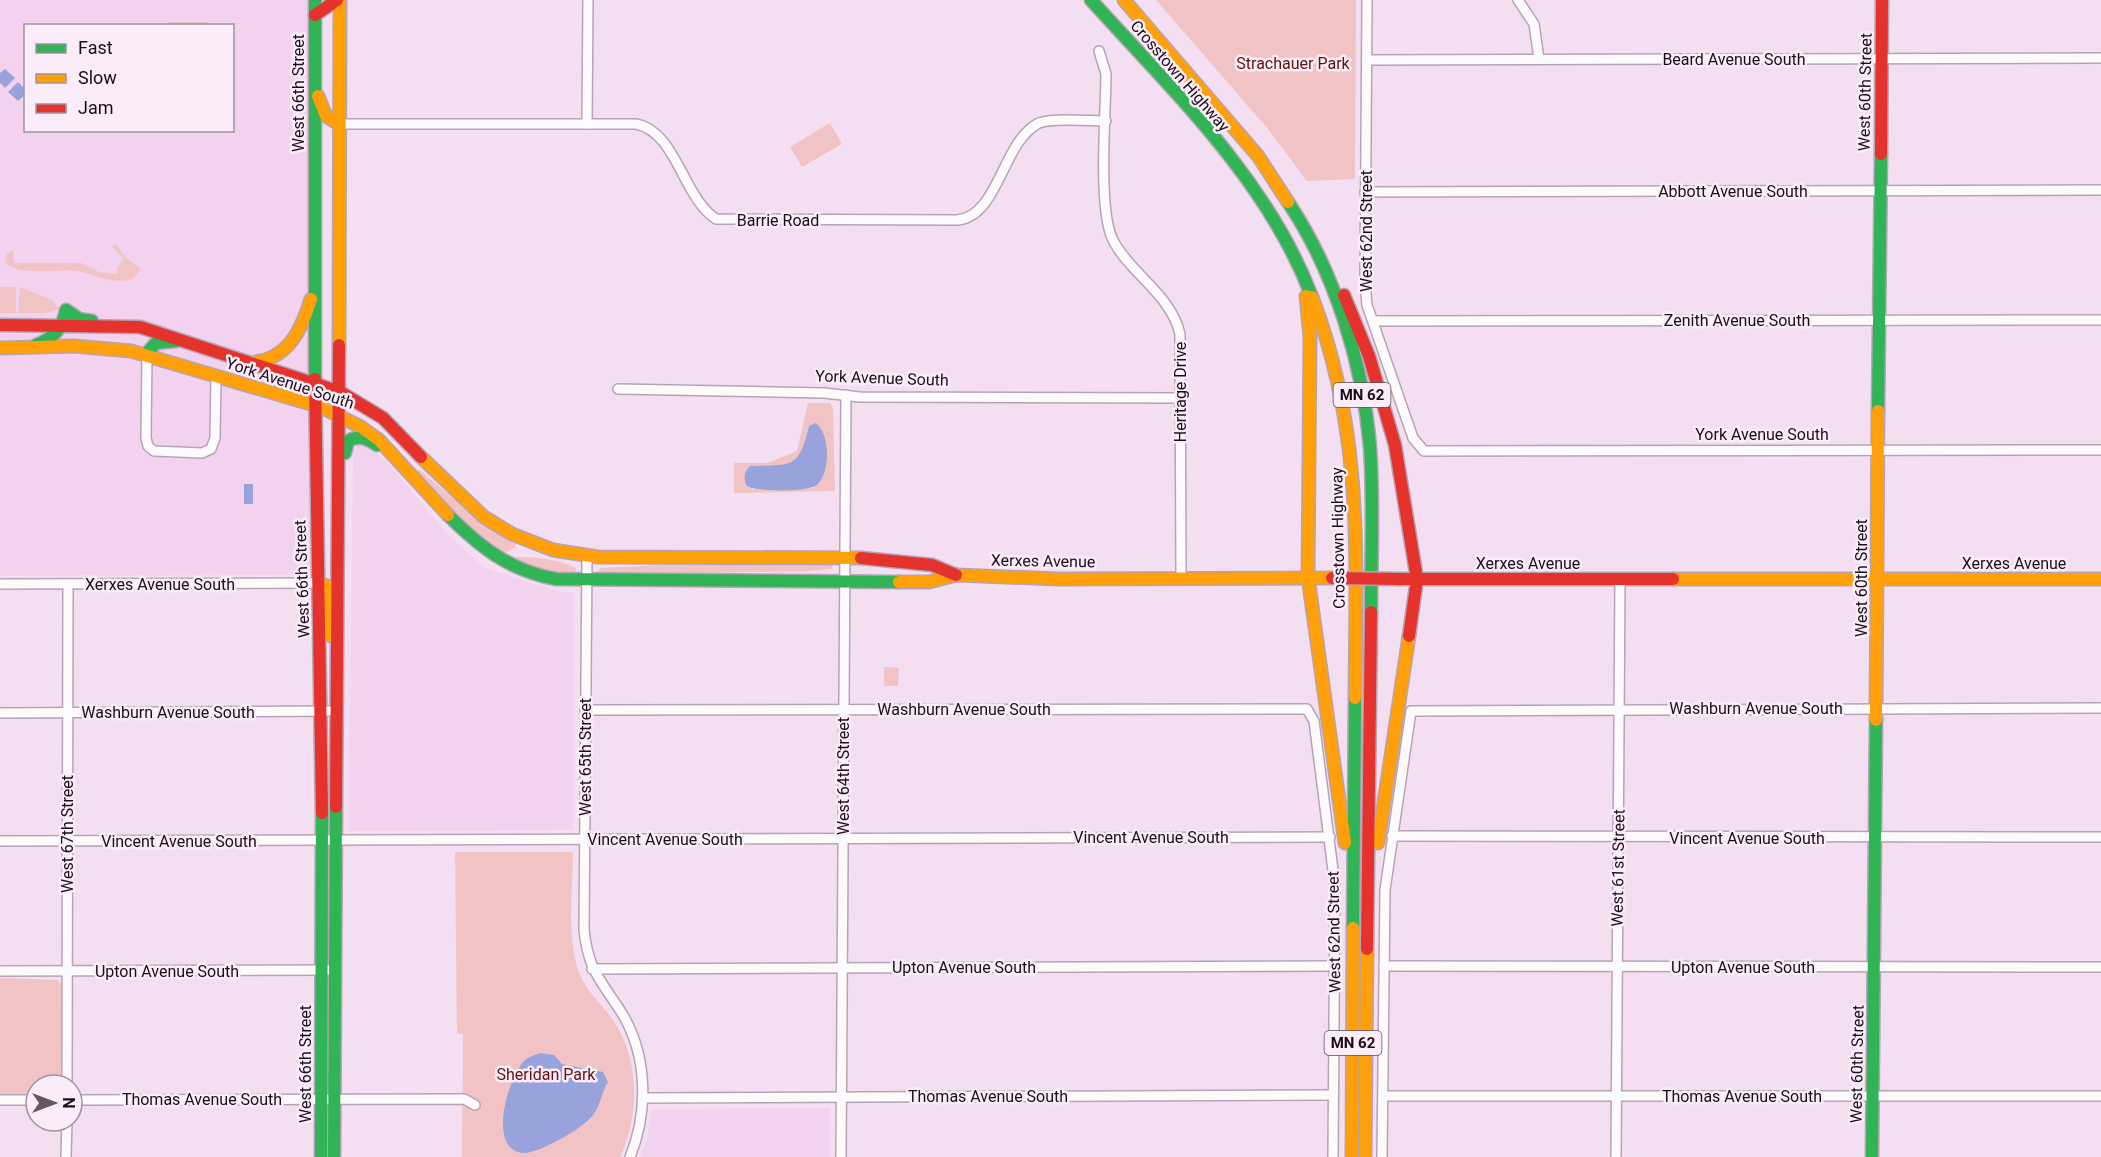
<svg xmlns="http://www.w3.org/2000/svg" width="2101" height="1157" viewBox="0 0 2101 1157" font-family="Roboto,sans-serif">
<style>
.built{fill:#f3d2f0;fill-rule:evenodd}
.green{fill:#f2c3c5;fill-rule:evenodd}
.water{fill:#99a3db}
.lines{fill:none;stroke-linecap:round;stroke-linejoin:round}
.street-casing{stroke:#b5a5b4;stroke-width:12}
.fast-casing{stroke:#b5a5b4;stroke-width:15}
.slow-casing{stroke:#b5a5b4;stroke-width:15}
.jam-casing{stroke:#b5a5b4;stroke-width:15}
.street{stroke:#fdfafd;stroke-width:9}
.fast{stroke:#30b455;stroke-width:12}
.slow{stroke:#ff9f0a;stroke-width:12}
.jam{stroke:#e5322d;stroke-width:12}
.jam-bridge-casing{stroke:#b5a5b4;stroke-width:15;stroke-linecap:butt}
.jam-bridge{stroke:#e5322d;stroke-width:12}
.labels{text-anchor:middle;dominant-baseline:central;stroke-width:5;stroke-linejoin:round;paint-order:stroke}
.shield{fill:#fbecf9;stroke:#5e505c;stroke-width:1.5}
.shield-label{font-size:15px;font-weight:bold;fill:#1a0d19}
.street-label{font-size:16px;fill:#1a0d19;stroke:#fbecf9}
.park-label{font-size:16px;fill:#61120b;stroke:#fbecf9}
</style>
<rect width="100%" height="100%" fill="#f4dff2"/>
<g class="built">
<path d="M0 0H308L310 575 0 576ZM26 26H232V130H26Z"/>
<polygon points="359,444 368,444 397,473 447,534 485,568 553,590 574,593 573,830 349,831 353,451"/>
<polygon points="830,1108 829,1157 641,1157 647,1140 652,1109"/>
</g>
<g class="green">
<polygon points="1156,0 1356,0 1355,179 1307,181 1268,129"/>
<polygon points="169,22 207,22 211,25 167,25"/>
<polygon points="830,123 842,144 802,167 790,147"/>
<path d="M115 243 126 258 141 269 133 279C111 285 97 275 77 271 57 268 15 278 5 261L7 254 13 250 14 263H81L99 272 117 274V268L124 259 112 247Z"/>
<polygon points="0,287 14,287 16,290 16,313 0,313"/>
<polygon points="20,287 52,300 59,309 46,313 18,313"/>
<path d="M808 403H830L833 409 835 491 734 493V463H767L797 451ZM809 426 813 488 752 489 750 466C793 464 798 470 809 426Z"/>
<polygon points="419,469 476,518 516,542 515,547 502,555 474,534 416,472"/>
<path d="M516 557C535 557 559 559 576 568L575 573C556 580 530 567 511 561Z"/>
<polygon points="742,561 832,564 832,569 810,571 598,575 596,573 601,568"/>
<polygon points="884,667 899,668 898,686 884,686"/>
<path d="M455 852H573C573 889 566 936 579 972 586 992 601 1003 613 1020 640 1059 640 1115 620 1157H462L463 1034 457 1033Z"/>
<polygon points="0,978 58,980 61,985 61,1085 36,1085 36,1094 0,1094"/>
</g>
<g class="water">
<polygon points="5,69 15,78 5,88 0,83 0,73"/>
<polygon points="18,82 25,89 26,94 18,101 8,92"/>
<path d="M816 423C830 434 831 472 817 485 809 492 757 492 747 486 743 479 744 472 750 466 793 464 798 470 809 426Z"/>
<rect x="244" y="484" width="9" height="20"/>
<path d="M540 1053 554 1055 562 1064 603 1072 608 1082C601 1093 601 1105 593 1115 583 1127 568 1135 555 1142 547 1146 533 1153 524 1153 486 1151 508 1078 524 1061 528 1057 535 1055 540 1053Z"/>
</g>
<g class="lines">
<g class="street-casing">
<g id="street">
<polyline points="1367,0 1365,283 1367,305 1413,438 1424,451 2101,450"/>
<polyline points="1518,0 1534,24 1539,59"/>
<path d="M1099 51 1106 74C1106 112 1097 213 1114 242 1132 275 1171 295 1180 334L1181 578"/>
<polyline points="1367,60 2101,58"/>
<path d="M339 124H636C676 131 683 198 716 219L957 220C998 217 1002 144 1037 124 1049 117 1090 121 1106 121"/>
<polyline points="587,124 588,0"/>
<polyline points="1365,192 2101,190"/>
<polyline points="1373,321 2101,320"/>
<polyline points="147,353 146,438 148,446 154,451 202,453 211,449 215,438 216,377"/>
<polyline points="618,389 824,393 860,397 1181,398"/>
<path d="M587 556 584 929C588 972 602 981 623 1015 648 1058 648 1113 630 1157"/>
<polyline points="0,584 319,583"/>
<polyline points="585,710 1307,709 1314,721 1335,886 1333,1157"/>
<polyline points="0,713 336,711"/>
<polyline points="1392,836 2101,837"/>
<polyline points="0,841 1330,837"/>
<polyline points="1384,966 2101,967"/>
<polyline points="592,969 1335,966"/>
<polyline points="0,971 334,970"/>
<polyline points="67,1085 68,584"/>
<polyline points="1383,1096 2101,1096"/>
<polyline points="643,1098 1333,1095"/>
<polyline points="0,1100 36,1100"/>
<polyline points="72,1100 464,1099 475,1105"/>
<polyline points="66,1157 67,1121"/>
<polyline points="841,1157 846,395"/>
<polyline points="1382,1157 1385,890 1411,711 2101,708"/>
<polyline points="1616,1157 1620,579"/>
</g>
</g>
<g class="fast-casing">
<g id="fast">
<polyline points="315,0 315,379"/>
<path d="M1091 0C1173 91 1268 180 1312 297"/>
<path d="M1288 202C1335 272 1363 364 1370 447 1374 502 1371 558 1371 612"/>
<path d="M36 345C53 339 63 328 66 310L79 319 92 321"/>
<polyline points="147,353 156,343 176,341"/>
<polyline points="1878,411 1881,154"/>
<path d="M345 453 348 441C359 435 367 438 377 445"/>
<path d="M448 515C480 547 510 571 556 579L899 582"/>
<polyline points="1353,928 1355,698"/>
<polyline points="321,1157 322,813"/>
<polyline points="334,1157 336,807"/>
<polyline points="1872,1157 1876,720"/>
</g>
</g>
<g class="slow-casing">
<g id="slow">
<polyline points="1124,0 1258,156 1288,202"/>
<polyline points="318,96 326,116 339,124"/>
<polyline points="1306,296 1310,338 1308,577 1345,843"/>
<path d="M1312 297C1364 432 1356 557 1355 698"/>
<polyline points="339,345 340,0"/>
<polyline points="0,348 74,346 131,351 321,407 361,427 379,440 448,515"/>
<path d="M256 362C289 357 302 329 311 299"/>
<polyline points="421,457 484,517 512,534 553,550 598,557 861,558"/>
<polyline points="1673,579 2101,579"/>
<polyline points="899,582 929,582 956,575 1059,579 1332,578"/>
<polyline points="319,583 327,586 329,590 331,636"/>
<polyline points="1876,720 1878,411"/>
<polyline points="1378,843 1409,636"/>
<polyline points="1352,1157 1353,928"/>
<polyline points="1365,1157 1367,949"/>
</g>
</g>
<g class="jam-casing">
<g id="jam">
<polyline points="315,15 337,0"/>
<polyline points="1881,154 1882,0"/>
<polyline points="1344,295 1369,356 1395,445 1417,579 1409,636"/>
<polyline points="0,325 140,327 340,392 383,418 421,457"/>
<polyline points="315,379 322,813"/>
<polyline points="861,558 932,565 956,575"/>
<polyline points="1400,579 1673,579"/>
<polyline points="336,807 339,345"/>
<polyline points="1367,949 1371,612"/>
</g>
</g>
<use href="#street" class="street"/>
<use href="#fast" class="fast"/>
<use href="#slow" class="slow"/>
<use href="#jam" class="jam"/>
<g class="jam-bridge-casing">
<polyline id="jam-bridge" points="1332,578 1400,579"/>
</g>
<use href="#jam-bridge" class="jam-bridge"/>
</g>
<g class="labels">
<g class="shield">
<rect x="1333.5" y="383" width="57" height="24" rx="4.5"/>
<rect x="1324.5" y="1031" width="57" height="24" rx="4.5"/>
</g>
<g class="shield-label">
<text x="1362" y="395">MN 62</text>
<text x="1353" y="1043">MN 62</text>
</g>
<g class="street-label">
<text x="1734" y="59">Beard Avenue South</text>
<text transform="translate(1180 76) rotate(49)">Crosstown Highway</text>
<text transform="translate(1865 92) rotate(-89)">West 60th Street</text>
<text transform="translate(298 93) rotate(-90)">West 66th Street</text>
<text x="1733" y="191">Abbott Avenue South</text>
<text x="778" y="220">Barrie Road</text>
<text transform="translate(1366 231) rotate(-90)">West 62nd Street</text>
<text x="1737" y="320">Zenith Avenue South</text>
<text transform="translate(882 378) rotate(2)">York Avenue South</text>
<text transform="translate(290 383) rotate(18)">York Avenue South</text>
<text transform="translate(1180 392) rotate(-90)">Heritage Drive</text>
<text x="1762" y="434">York Avenue South</text>
<text transform="translate(1338 538) rotate(-91)">Crosstown Highway</text>
<text transform="translate(1043 561) rotate(1)">Xerxes Avenue</text>
<text x="1528" y="563">Xerxes Avenue</text>
<text x="2014" y="563">Xerxes Avenue</text>
<text transform="translate(1861 578) rotate(-90)">West 60th Street</text>
<text transform="translate(302 579) rotate(-92)">West 66th Street</text>
<text x="160" y="584">Xerxes Avenue South</text>
<text x="1756" y="708">Washburn Avenue South</text>
<text x="964" y="709">Washburn Avenue South</text>
<text x="168" y="712">Washburn Avenue South</text>
<text transform="translate(585 757) rotate(-90)">West 65th Street</text>
<text transform="translate(843 776) rotate(-90)">West 64th Street</text>
<text transform="translate(67 834) rotate(-90)">West 67th Street</text>
<text x="1151" y="837">Vincent Avenue South</text>
<text x="1747" y="838">Vincent Avenue South</text>
<text x="665" y="839">Vincent Avenue South</text>
<text x="179" y="841">Vincent Avenue South</text>
<text transform="translate(1618 868) rotate(-89)">West 61st Street</text>
<text transform="translate(1334 932) rotate(-91)">West 62nd Street</text>
<text x="964" y="967">Upton Avenue South</text>
<text x="1743" y="967">Upton Avenue South</text>
<text x="167" y="971">Upton Avenue South</text>
<text transform="translate(305 1064) rotate(-90)">West 66th Street</text>
<text transform="translate(1857 1064) rotate(-89)">West 60th Street</text>
<text x="988" y="1096">Thomas Avenue South</text>
<text x="1742" y="1096">Thomas Avenue South</text>
<text x="202" y="1099">Thomas Avenue South</text>
</g>
<g class="park-label">
<text x="1293" y="63">Strachauer Park</text>
<text x="546" y="1074">Sheridan Park</text>
</g>
</g>
<rect x="24" y="24" width="210" height="108" fill="#fbecf9" stroke="#a1939f" stroke-width="1.5"/>
<rect x="36" y="44" width="30" height="9" fill="#30b455" stroke="#a1939f" stroke-width="1.5"/>
<text x="78" y="54" font-size="18" fill="#1a0d19">Fast</text>
<rect x="36" y="74" width="30" height="9" fill="#ff9f0a" stroke="#a1939f" stroke-width="1.5"/>
<text x="78" y="84" font-size="18" fill="#1a0d19">Slow</text>
<rect x="36" y="104" width="30" height="9" fill="#e5322d" stroke="#a1939f" stroke-width="1.5"/>
<text x="78" y="114" font-size="18" fill="#1a0d19">Jam</text>
<g transform="translate(54 1103) rotate(90)"><circle r="28" fill="#fbecf9" stroke="#a1939f" stroke-width="1.5"/>
<path d="M0-4.5L10 22L0 15L-10 22Z" fill="#665665"/>
<text y="-9" font-size="16" font-weight="bold" text-anchor="middle" fill="#1a0d19">N</text>
</g>
</svg>
